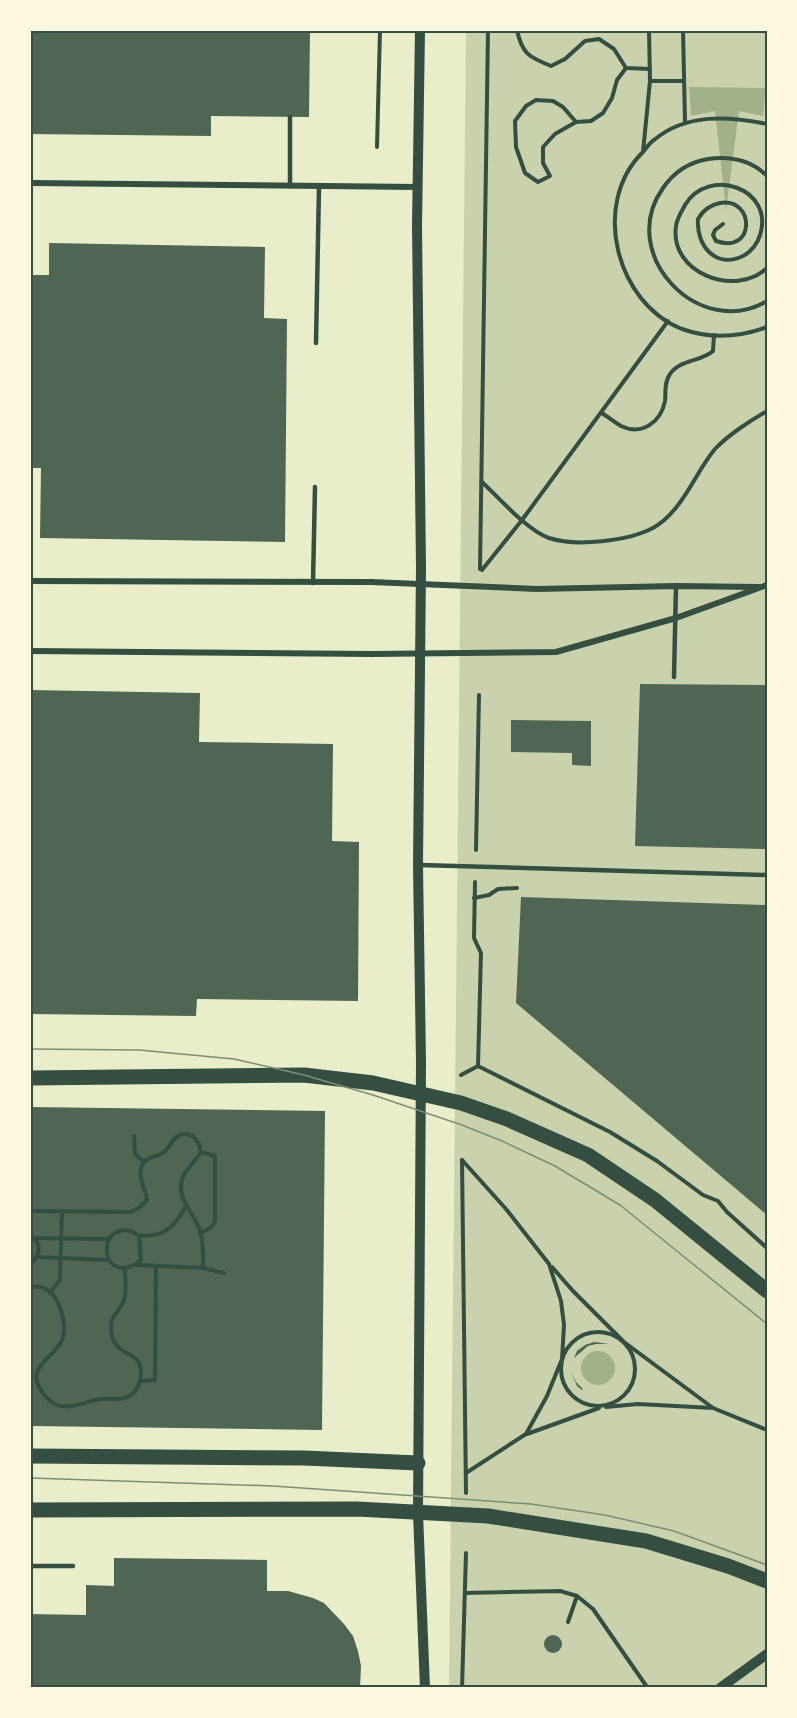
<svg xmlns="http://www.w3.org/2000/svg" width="797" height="1718" viewBox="0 0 797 1718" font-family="'Asap Condensed',sans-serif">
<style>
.green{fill:#cad2ad}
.water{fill:#a3b18a}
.building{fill:#4f6655}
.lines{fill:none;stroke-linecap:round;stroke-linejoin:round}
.path{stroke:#344e41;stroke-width:4}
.service{stroke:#344e41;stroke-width:4.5}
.minor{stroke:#344e41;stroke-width:6}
.tertiary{stroke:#344e41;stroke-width:10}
.primary{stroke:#344e41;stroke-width:15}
.tram{stroke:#7c8e77;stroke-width:1.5}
.neatline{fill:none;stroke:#344e41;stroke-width:2}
</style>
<rect width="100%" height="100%" fill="#e9edc9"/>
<polygon class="green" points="466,30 767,30 767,1688 449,1688"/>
<g class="water">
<polygon points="689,87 766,88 763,116 739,111 726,211 715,111 691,116"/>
<circle cx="598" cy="1368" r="17"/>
</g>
<g class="building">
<polygon points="30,30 310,30 309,117 211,116 211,136 30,134"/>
<polygon points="49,243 265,247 264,318 287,319 285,542 40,538 41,468 30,468 30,275 49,275"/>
<polygon points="640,684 767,685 767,849 635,846"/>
<polygon points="30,690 200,693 199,742 333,744 332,841 359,842 358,1001 197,999 196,1016 30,1014"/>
<polygon points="511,720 591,721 591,766 572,765 572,753 511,752"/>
<polygon points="521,897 767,905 767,1215 516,1003"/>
<polygon points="30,1107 325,1111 322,1430 30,1426"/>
<polygon points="594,1342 609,1344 596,1344 588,1346 574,1358 577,1351 585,1345"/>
<polygon points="571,1372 576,1382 583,1389 582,1390 577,1386"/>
<polygon points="114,1558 267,1560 267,1591 288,1591 313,1598 324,1603 344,1624 353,1636 358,1651 361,1666 360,1688 30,1688 30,1614 86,1615 86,1585 114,1586"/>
<circle cx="553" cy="1644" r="9"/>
</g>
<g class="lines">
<g class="path">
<path d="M517 30C522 54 529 57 551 66L565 59 585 41 599 39 614 49 626 68 650 69"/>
<polyline points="683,30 685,122"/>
<polyline points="650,81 684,81"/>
<polyline points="576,122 563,107 553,101 536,100 526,106 515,121 516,147 525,173 538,182 550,176 543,163 543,147 555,134 576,122 591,121 603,113 612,98 617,80 626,68"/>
<path d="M767 124C729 116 686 113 654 140 649 143 646 149 642 153 591 204 616 303 682 329 710 339 740 337 767 327"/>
<polyline points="377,147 380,30"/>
<polyline points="643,152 650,81 649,30"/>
<path d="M767 176C751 160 731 156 708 159 690 162 674 172 663 188 616 254 699 341 767 301"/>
<path d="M723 224 715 230 713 235 716 241C756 255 755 197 720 203 710 205 703 210 698 219 696 246 716 269 743 256 751 252 758 243 760 235 775 188 708 166 685 205 682 211 677 218 676 226 669 273 735 298 767 268"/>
<path d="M602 413C608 417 614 422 621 426 642 436 661 422 665 401 666 392 664 382 670 374 680 359 701 362 713 351L714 335"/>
<path d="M482 482C499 498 527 530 549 538 576 547 628 541 653 528 660 524 669 516 674 510 690 492 699 468 715 449 727 436 751 420 767 411"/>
<polyline points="480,569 488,30"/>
<polyline points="482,570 522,520 668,321"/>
<polyline points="476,850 479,695"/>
<polyline points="475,882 474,938 481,953 478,1066 610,1132 657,1161 703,1195 718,1201 727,1212 767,1248"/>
<polyline points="474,898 489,895 498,889 517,888"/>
<polyline points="461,1075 478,1066"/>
<polyline points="134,1136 135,1154 144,1162"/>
<polyline points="201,1152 215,1156 215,1222 210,1228 201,1233"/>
<polyline points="462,1160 506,1209 549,1264 561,1301 564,1325 562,1359 547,1396 526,1434 466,1473"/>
<polyline points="462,1160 466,1493"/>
<path d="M30 1211 131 1212 139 1208 147 1200C146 1189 138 1178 141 1168 144 1156 155 1158 163 1153 171 1147 173 1135 184 1134 187 1134 190 1135 193 1136L199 1144 201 1152C196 1160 188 1167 184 1175 173 1197 194 1211 200 1231 204 1243 203 1256 203 1268"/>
<path d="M30 1235C42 1243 41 1256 30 1264"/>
<path d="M139 1236 141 1260C130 1272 108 1271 107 1251 105 1237 117 1228 130 1231 133 1232 136 1234 138 1235 144 1237 156 1235 161 1233 173 1228 180 1217 186 1206"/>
<polyline points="34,1238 108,1239"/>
<polyline points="37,1257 109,1260"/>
<polyline points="137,1265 203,1268 224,1273"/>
<polyline points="552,1267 573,1291 624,1342 713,1408 767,1430"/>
<path d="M30 1287C35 1287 39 1286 44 1288 60 1295 68 1325 62 1340 55 1357 25 1367 41 1390 45 1397 50 1402 57 1405 73 1410 87 1400 102 1399 111 1398 121 1401 129 1396 137 1392 141 1382 141 1373 142 1348 112 1360 111 1328 110 1315 120 1312 124 1300 127 1291 125 1278 125 1268"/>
<polyline points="50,1293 60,1280 62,1211"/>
<circle cx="598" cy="1369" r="37"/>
<polyline points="140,1381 155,1380 156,1266"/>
<polyline points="606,1407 638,1404 713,1408"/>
<polyline points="527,1434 599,1408"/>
<polyline points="465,1593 560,1591 577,1596 593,1609 647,1687 645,1688"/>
<polyline points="568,1622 577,1596"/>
<polyline points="462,1688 466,1553"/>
</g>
<g class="service">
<polyline points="290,117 290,186"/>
<polyline points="316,343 319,187"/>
<polyline points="313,583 315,487"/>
<polyline points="674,677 676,586"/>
<polyline points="419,865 767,875"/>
<polyline points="30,1566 73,1566"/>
</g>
<g class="minor">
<polyline points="30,183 418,187"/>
<polyline points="30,581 371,582 537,589 676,586 759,587"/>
<polyline points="30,651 372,654 556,652 676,618 767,585"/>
</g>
<g class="tertiary">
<polyline points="420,30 417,226 421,568 418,865 421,1063 418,1513 425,1688"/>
<polyline points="720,1688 767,1654"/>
</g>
<g class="primary">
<polyline points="30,1078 304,1075 373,1083 461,1103 507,1119 588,1155 655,1200 767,1291"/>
<polyline points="30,1456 304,1458 418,1463"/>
<polyline points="30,1510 357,1509 488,1516 646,1541 728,1566 767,1581"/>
</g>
<g class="tram">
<polyline points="30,1049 139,1050 234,1059 304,1075 373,1095 462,1125 502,1141 555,1166 620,1205 767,1324"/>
<polyline points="30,1478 273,1486 531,1504 605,1515 674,1531 767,1565"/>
</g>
</g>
<rect width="797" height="1718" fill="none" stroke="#fefae0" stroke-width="63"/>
<rect x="32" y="32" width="734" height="1654" class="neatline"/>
</svg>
